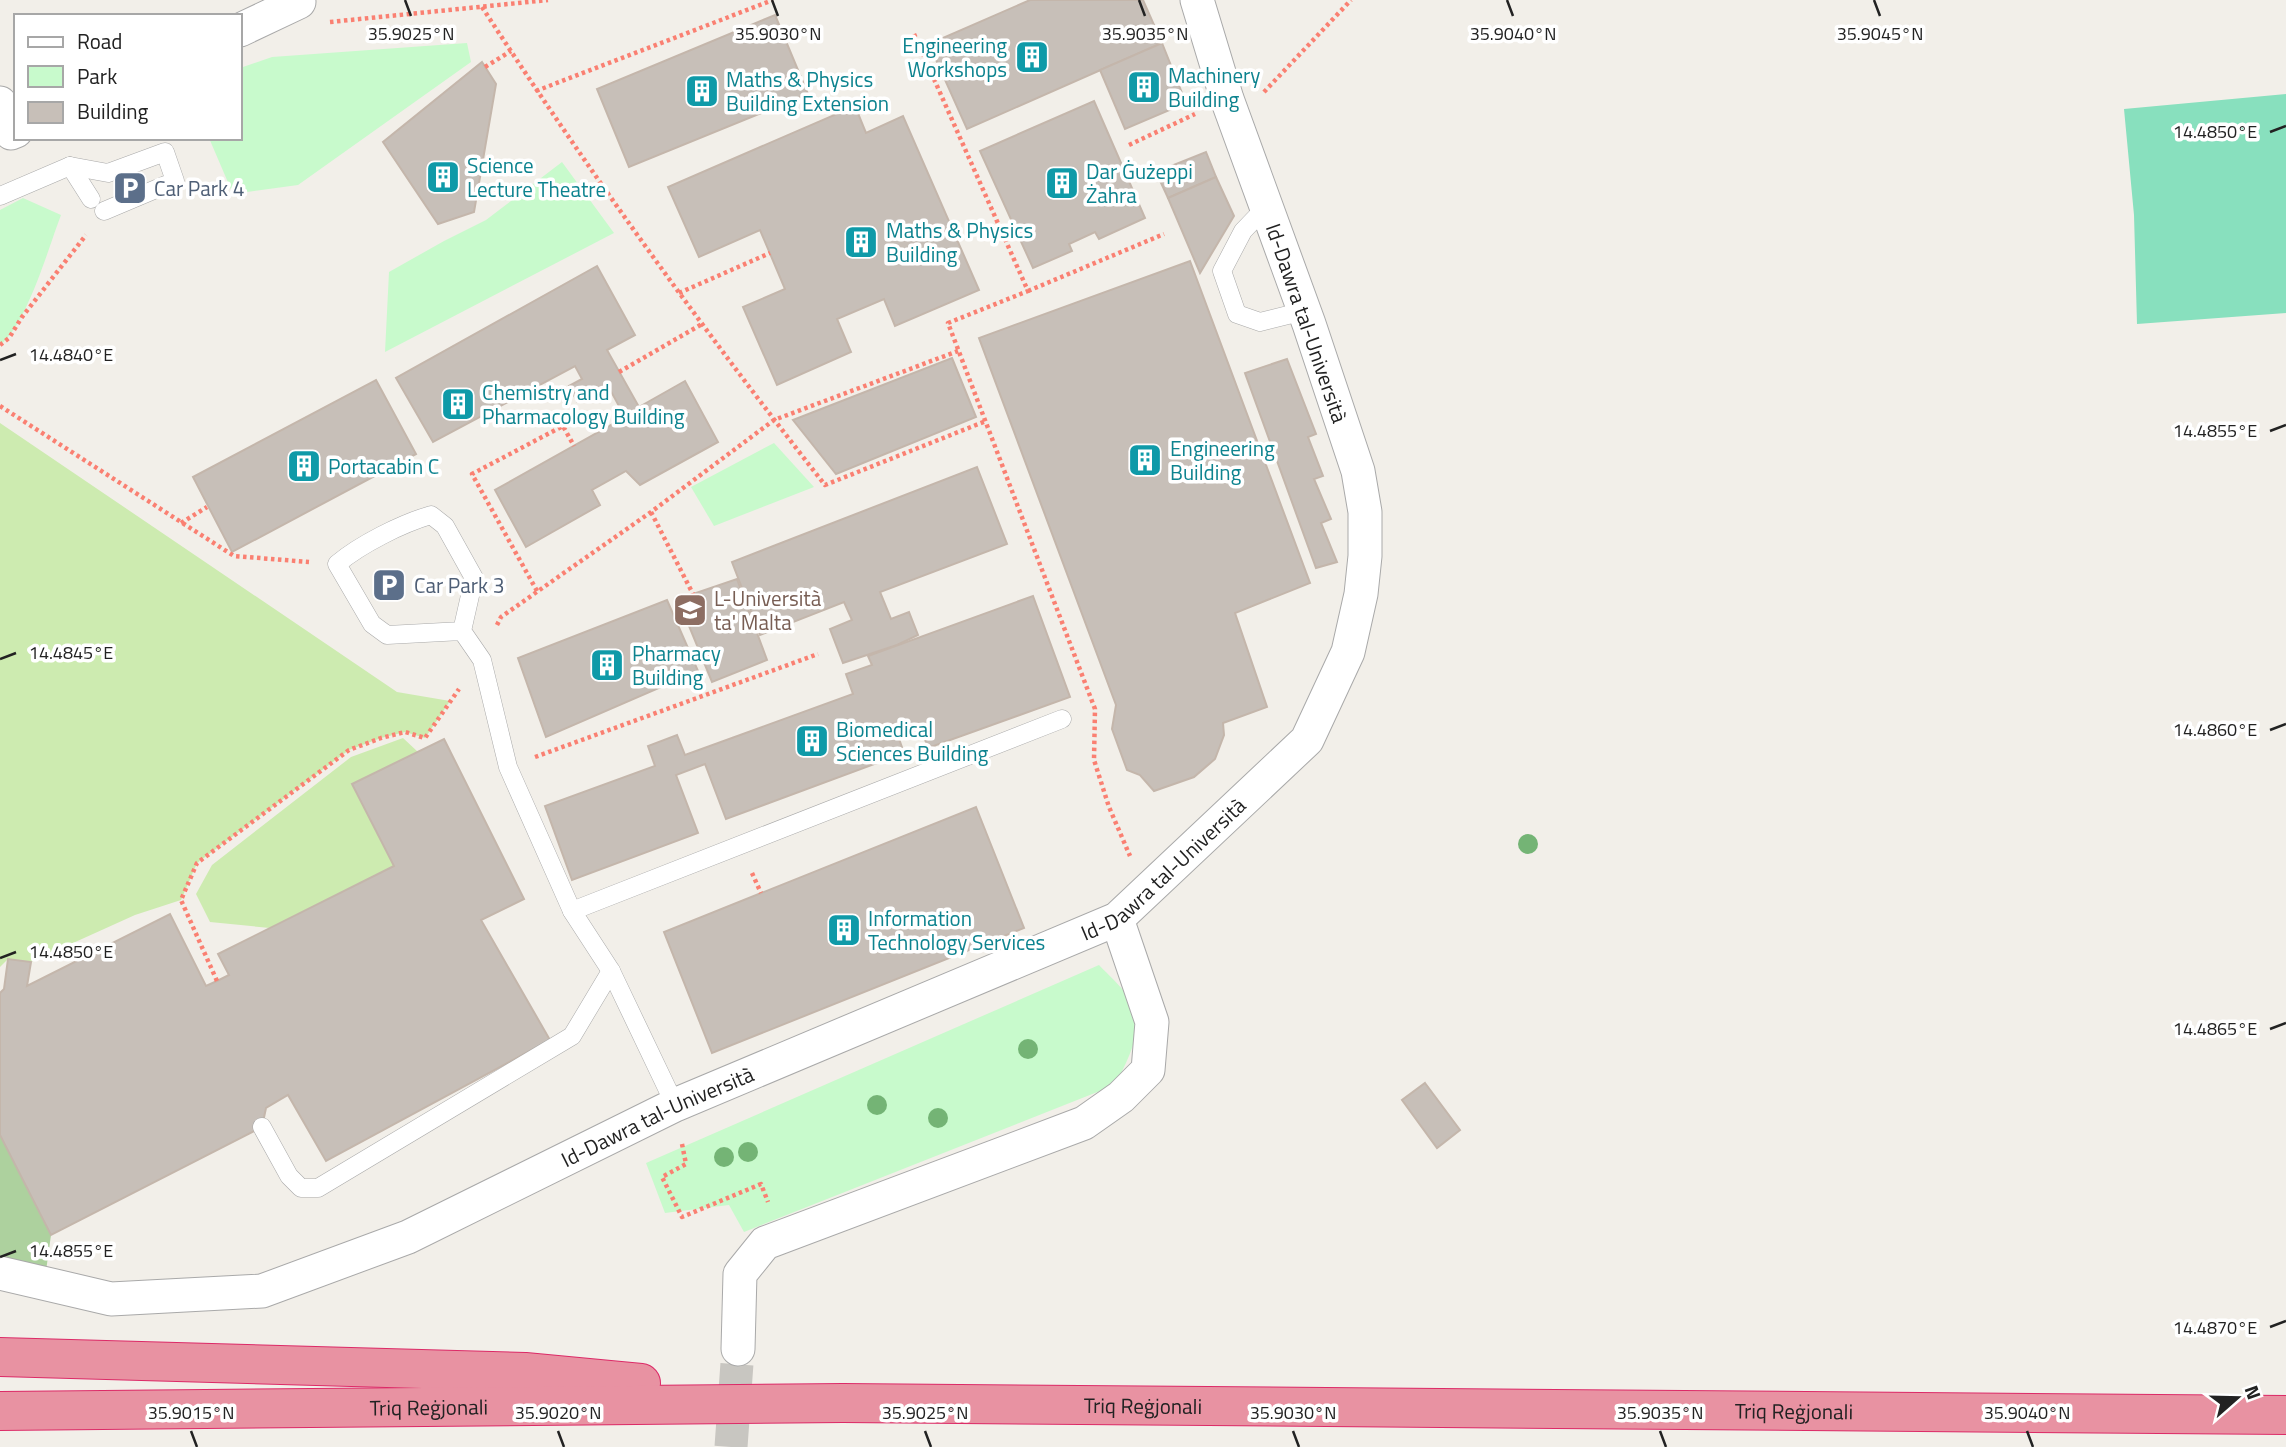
<svg xmlns="http://www.w3.org/2000/svg" width="2286" height="1447" viewBox="0 0 2286 1447" font-family="'Titillium Web',sans-serif">
<style>
.grass{fill:#cdebb0}
.forest{fill:#add19e}
.park{fill:#c8facc}
.pitch{fill:#88e0be}
.building{fill:#c7bfb8;stroke:#c4b6ab;stroke-width:2}
.lines{fill:none;stroke-linecap:round;stroke-linejoin:round}
.street-tunnel{stroke:#c8c6c1;stroke-width:33;stroke-dasharray:33 17;stroke-linecap:butt}
.lane-casing{stroke:#a9a9a9;stroke-width:19}
.street-casing{stroke:#a9a9a9;stroke-width:35}
.highway-casing{stroke:#dc2a67;stroke-width:40}
.path{stroke:#fa8072;stroke-width:4.5;stroke-dasharray:3.5 3.5;stroke-linecap:butt}
.lane{stroke:#fff;stroke-width:18}
.street{stroke:#fff;stroke-width:33}
.highway{stroke:#e892a2;stroke-width:38}
.tree{fill:#74b475}
.ticks{fill:none;stroke:#222;stroke-width:2.5}
.labels{text-anchor:middle;dominant-baseline:central;stroke-width:7;stroke-linejoin:round;paint-order:stroke}
.culture-label{font-size:21px;fill:#0d838f;stroke:#fff;text-anchor:start}
.service-label{font-size:21px;fill:#4e5e75;stroke:#fff;text-anchor:start}
.street-label{font-size:21px;fill:#222;stroke:#fff}
.education-label{font-size:21px;fill:#785e54;stroke:#fff;text-anchor:start}
.ticks-label{font-size:18px;text-anchor:middle;fill:#222;stroke:#fff;stroke-width:7;stroke-linejoin:round;paint-order:stroke}
</style>
<rect width="100%" height="100%" fill="#f2efe9"/>
<g class="grass">
<polygon points="0,423 397,692 450,701 425,738 405,732 381,738 349,750 197,863 181,900 135,915 31,962 8,959 0,967"/>
<polygon points="403,738 418,752 353,785 394,866 270,928 210,922 196,894 212,865 351,757"/>
</g>
<polygon class="forest" points="0,1135 51,1235 46,1271 0,1257"/>
<g class="park">
<polygon points="467,43 471,62 298,185 233,194 209,138 240,138 240,68 272,57"/>
<polygon points="562,162 614,233 385,352 389,272 444,241 486,220"/>
<path d="M23 198 61 215C48 249 27 324 0 345V210Z"/>
<polygon points="774,443 814,487 714,526 691,487"/>
<path d="M1099 965C1111 978 1131 994 1136 1012 1142 1034 1125 1066 1115 1085L744 1232 729 1205 665 1213 646 1163Z"/>
</g>
<polygon class="pitch" points="2286,94 2286,313 2137,324 2134,215 2124,109"/>
<g class="building">
<polygon points="1030,0 1143,0 1162,43 967,129 929,44"/>
<polygon points="775,15 808,94 629,167 597,89"/>
<polygon points="1162,43 1186,103 1125,129 1100,70"/>
<polygon points="482,62 496,84 474,212 438,224 383,142"/>
<polygon points="1094,101 1145,218 1099,239 1095,232 1069,244 1072,251 1033,268 980,151"/>
<polygon points="855,106 866,133 903,116 979,290 895,326 884,299 837,319 851,352 777,385 743,307 785,289 760,230 699,257 668,187"/>
<polygon points="1206,152 1216,177 1168,198 1156,172"/>
<polygon points="1216,177 1234,216 1200,273 1168,198"/>
<polygon points="1190,261 1310,583 1235,613 1267,707 1223,723 1224,735 1215,759 1194,777 1154,791 1140,775 1127,770 1112,729 1116,705 979,338"/>
<polygon points="597,266 635,335 607,350 639,407 685,381 718,442 640,485 626,471 592,490 600,505 526,547 495,490 625,417 607,384 577,401 569,386 582,379 575,366 433,442 396,378"/>
<polygon points="952,358 976,417 836,474 793,420"/>
<polygon points="1287,359 1316,434 1308,437 1323,476 1314,479 1331,519 1321,523 1337,562 1316,568 1245,373"/>
<polygon points="376,380 416,454 232,552 193,477"/>
<polygon points="977,467 1007,544 880,592 891,619 909,612 918,635 897,645 843,663 830,629 852,620 844,602 760,635 732,562"/>
<polygon points="737,579 767,660 712,682 678,599"/>
<polygon points="1033,596 1070,697 928,748 921,728 898,736 904,753 726,819 705,764 676,775 698,833 572,880 545,806 655,766 648,746 677,735 685,755 853,694 846,674 872,665 868,656"/>
<polygon points="667,600 698,671 546,737 518,658"/>
<polygon points="444,739 524,899 481,920 550,1040 326,1161 288,1095 266,1108 262,1127 51,1235 0,1135 0,993 4,989 8,959 31,962 27,986 170,914 206,986 217,981 229,975 218,954 394,866 352,784"/>
<polygon points="976,807 1024,928 712,1053 664,932"/>
<polygon points="1425,1083 1460,1130 1437,1148 1402,1100"/>
</g>
<g class="lines">
<polyline class="street-tunnel" points="731,1447 738,1349"/>
<g class="lane-casing">
<g id="lane">
<polyline points="70,166 91,199"/>
<polyline points="0,196 70,166 108,173 165,152 175,181 104,211"/>
<polyline points="1266,207 1243,231 1222,271 1237,314 1260,322 1304,311"/>
<path d="M462 631 387 635 372 624 337 564C361 544 401 524 431 515L445 526 474 578 462 631 482 660 508 767 572 911 611 971 675 1105"/>
<polyline points="572,911 1062,719"/>
<polyline points="262,1127 289,1176 301,1188 318,1188 572,1036 611,971"/>
</g>
</g>
<g class="street-casing">
<g id="street">
<polyline points="240,30 299,2 298,0"/>
<polyline points="0,103 11,133 16,131"/>
<path id="s1" d="M0 1273 111 1299 262 1291 408 1237 675 1105 1117 919 1307 740 1348 652 1361 594 1365 556V512L1358 471 1309 324 1227 99 1197 0"/>
<polyline points="738,1349 740,1274 765,1243 1084,1123 1121,1097 1148,1070 1152,1022 1117,919"/>
</g>
</g>
<g class="highway-casing">
<g id="highway">
<polyline points="0,1357 525,1372 641,1383"/>
<path id="s2" d="M0 1411 843 1403 2286 1415"/>
</g>
</g>
<g class="path">
<path d="M482 7C589 172 704 331 825 485L986 421"/>
<polyline points="330,22 548,0"/>
<polyline points="914,34 1028,291 948,323 1095,709 1094,760 1109,807 1130,856"/>
<polyline points="485,67 511,51"/>
<polyline points="536,91 773,0"/>
<polyline points="1264,92 1351,0"/>
<polyline points="1129,145 1195,114"/>
<polyline points="1028,291 1164,234"/>
<polyline points="679,293 770,253"/>
<polyline points="0,345 9,338 22,317 86,235"/>
<polyline points="619,372 702,324"/>
<polyline points="0,406 234,556 309,562"/>
<polyline points="651,512 693,594"/>
<polyline points="181,523 207,507"/>
<polyline points="537,591 472,474 563,426 574,446"/>
<polyline points="497,625 501,617 651,512 774,420 958,351"/>
<polyline points="535,757 818,654"/>
<polyline points="752,873 761,893"/>
<polyline points="217,981 181,900 197,863 349,750 381,738 405,732 425,738 459,689"/>
<polyline points="682,1144 686,1164 662,1177 682,1217 761,1184 768,1202"/>
</g>
<use href="#lane" class="lane"/>
<use href="#street" class="street"/>
<use href="#highway" class="highway"/>
</g>
<g class="tree">
<circle cx="1528" cy="844" r="10"/>
<circle cx="1028" cy="1049" r="10"/>
<circle cx="877" cy="1105" r="10"/>
<circle cx="938" cy="1118" r="10"/>
<circle cx="748" cy="1152" r="10"/>
<circle cx="724" cy="1157" r="10"/>
</g>
<path class="ticks" d="M405 0 411 16M772 0 778 16M1139 0 1145 16M1507 0 1513 16M1874 0 1880 16M2270 132 2286 126M0 360 16 354M2270 431 2286 425M0 659 16 653M2270 730 2286 724M0 958 16 952M2270 1029 2286 1023M0 1257 16 1251M2270 1327 2286 1321M191 1431 197 1447M558 1431 564 1447M925 1431 931 1447M1293 1431 1299 1447M1660 1431 1666 1447M2027 1431 2033 1447"/>
<defs>
<g id="building-square" transform="scale(1.75)"><rect x="-9" y="-9" width="18" height="18" rx="4" fill="#0f9aa8" stroke="#fff"/><path d="M-4-6H4V6H1V3H-1V6H-4ZM-2.5-4.3h1.7v1.8h-1.7ZM.8-4.3h1.7v1.8H.8ZM-2.5-1h1.7V.8h-1.7ZM.8-1h1.7V.8H.8Z" fill="#fff"/></g>
<g id="parking-square" transform="scale(1.75)"><rect x="-9" y="-9" width="18" height="18" rx="4" fill="#5c6f8a" stroke="#fff"/><path d="M-3.5-5.5H1a3.5 3.5 0 0 1 0 7H-1V5.5H-3.5ZM-1-3.4V-.6H.8a1.4 1.4 0 0 0 0-2.8Z" fill="#fff"/></g>
<g id="university-square" transform="scale(1.75)"><rect x="-9" y="-9" width="18" height="18" rx="4" fill="#8d6e63" stroke="#fff"/><path d="M0-5L7-2L0 1L-7-2ZM-4 1L0 2.5L4 1V4Q0 6-4 4Z" fill="#fff"/></g>
</defs>
<g fill-rule="evenodd">
<use href="#building-square" x="1032" y="57"/>
<use href="#building-square" x="1144" y="87"/>
<use href="#building-square" x="702" y="91"/>
<use href="#building-square" x="443" y="177"/>
<use href="#building-square" x="1062" y="183"/>
<use href="#parking-square" x="130" y="188"/>
<use href="#building-square" x="861" y="242"/>
<use href="#building-square" x="458" y="404"/>
<use href="#building-square" x="1145" y="460"/>
<use href="#building-square" x="304" y="466"/>
<use href="#parking-square" x="389" y="585"/>
<use href="#university-square" x="690" y="610"/>
<use href="#building-square" x="607" y="665"/>
<use href="#building-square" x="812" y="741"/>
<use href="#building-square" x="844" y="930"/>
</g>
<g class="labels">
<g class="culture-label">
<text x="1007" y="45" text-anchor="end">Engineering<tspan x="1007" dy="24">Workshops</tspan></text>
<text x="1168" y="75">Machinery<tspan x="1168" dy="24">Building</tspan></text>
<text x="726" y="79">Maths &amp; Physics<tspan x="726" dy="24">Building Extension</tspan></text>
<text x="467" y="165">Science<tspan x="467" dy="24">Lecture Theatre</tspan></text>
<text x="1086" y="171">Dar Ġużeppi<tspan x="1086" dy="24">Żahra</tspan></text>
<text x="886" y="230">Maths &amp; Physics<tspan x="886" dy="24">Building</tspan></text>
<text x="482" y="392">Chemistry and<tspan x="482" dy="24">Pharmacology Building</tspan></text>
<text x="1170" y="448">Engineering<tspan x="1170" dy="24">Building</tspan></text>
<text x="328" y="466">Portacabin C</text>
<text x="632" y="653">Pharmacy<tspan x="632" dy="24">Building</tspan></text>
<text x="836" y="729">Biomedical<tspan x="836" dy="24">Sciences Building</tspan></text>
<text x="868" y="918">Information<tspan x="868" dy="24">Technology Services</tspan></text>
</g>
<g class="service-label">
<text x="154" y="188">Car Park 4</text>
<text x="414" y="585">Car Park 3</text>
</g>
<g class="street-label">
<text transform="translate(1307 323) rotate(71)">Id-Dawra tal-Università</text>
<text stroke="none"><textPath href="#s1" startOffset="1265">Id-Dawra tal-Università</textPath></text>
<text stroke="none"><textPath href="#s1" startOffset="698">Id-Dawra tal-Università</textPath></text>
<text stroke="none"><textPath href="#s2" startOffset="1143">Triq Reġjonali</textPath></text>
<text stroke="none"><textPath href="#s2" startOffset="429">Triq Reġjonali</textPath></text>
<text stroke="none"><textPath href="#s2" startOffset="1794">Triq Reġjonali</textPath></text>
</g>
<g class="education-label">
<text x="714" y="598">L-Università<tspan x="714" dy="24">ta' Malta</tspan></text>
</g>
</g>
<g class="ticks-label">
<text x="1880" y="40">35.9045°N</text>
<text x="411" y="40">35.9025°N</text>
<text x="778" y="40">35.9030°N</text>
<text x="1145" y="40">35.9035°N</text>
<text x="1513" y="40">35.9040°N</text>
<text x="2215" y="138">14.4850°E</text>
<text x="71" y="361">14.4840°E</text>
<text x="2215" y="437">14.4855°E</text>
<text x="71" y="659">14.4845°E</text>
<text x="2215" y="736">14.4860°E</text>
<text x="71" y="958">14.4850°E</text>
<text x="2215" y="1035">14.4865°E</text>
<text x="71" y="1257">14.4855°E</text>
<text x="2215" y="1334">14.4870°E</text>
<text x="191" y="1419">35.9015°N</text>
<text x="558" y="1419">35.9020°N</text>
<text x="925" y="1419">35.9025°N</text>
<text x="1293" y="1419">35.9030°N</text>
<text x="1660" y="1419">35.9035°N</text>
<text x="2027" y="1419">35.9040°N</text>
</g>
<rect x="14" y="14" width="228" height="126" fill="#ffffff" stroke="#a7a7a7" stroke-width="2"/>
<rect x="28" y="37" width="35" height="10" fill="#ffffff" stroke="#a7a7a7" stroke-width="2"/>
<text x="77" y="49" font-size="21" fill="#222222">Road</text>
<rect x="28" y="66" width="35" height="21" fill="#c8facc" stroke="#a7a7a7" stroke-width="2"/>
<text x="77" y="84" font-size="21" fill="#222222">Park</text>
<rect x="28" y="102" width="35" height="21" fill="#c7bfb8" stroke="#a7a7a7" stroke-width="2"/>
<text x="77" y="119" font-size="21" fill="#222222">Building</text>
<g transform="translate(2237 1398) rotate(70)" stroke="#ffffff" stroke-width="5" paint-order="stroke">
<path d="M0-5L12 26L0 18L-12 26Z" fill="#222222"/>
<text y="-10" font-size="19" font-weight="bold" text-anchor="middle" fill="#222222">N</text>
</g>
</svg>
